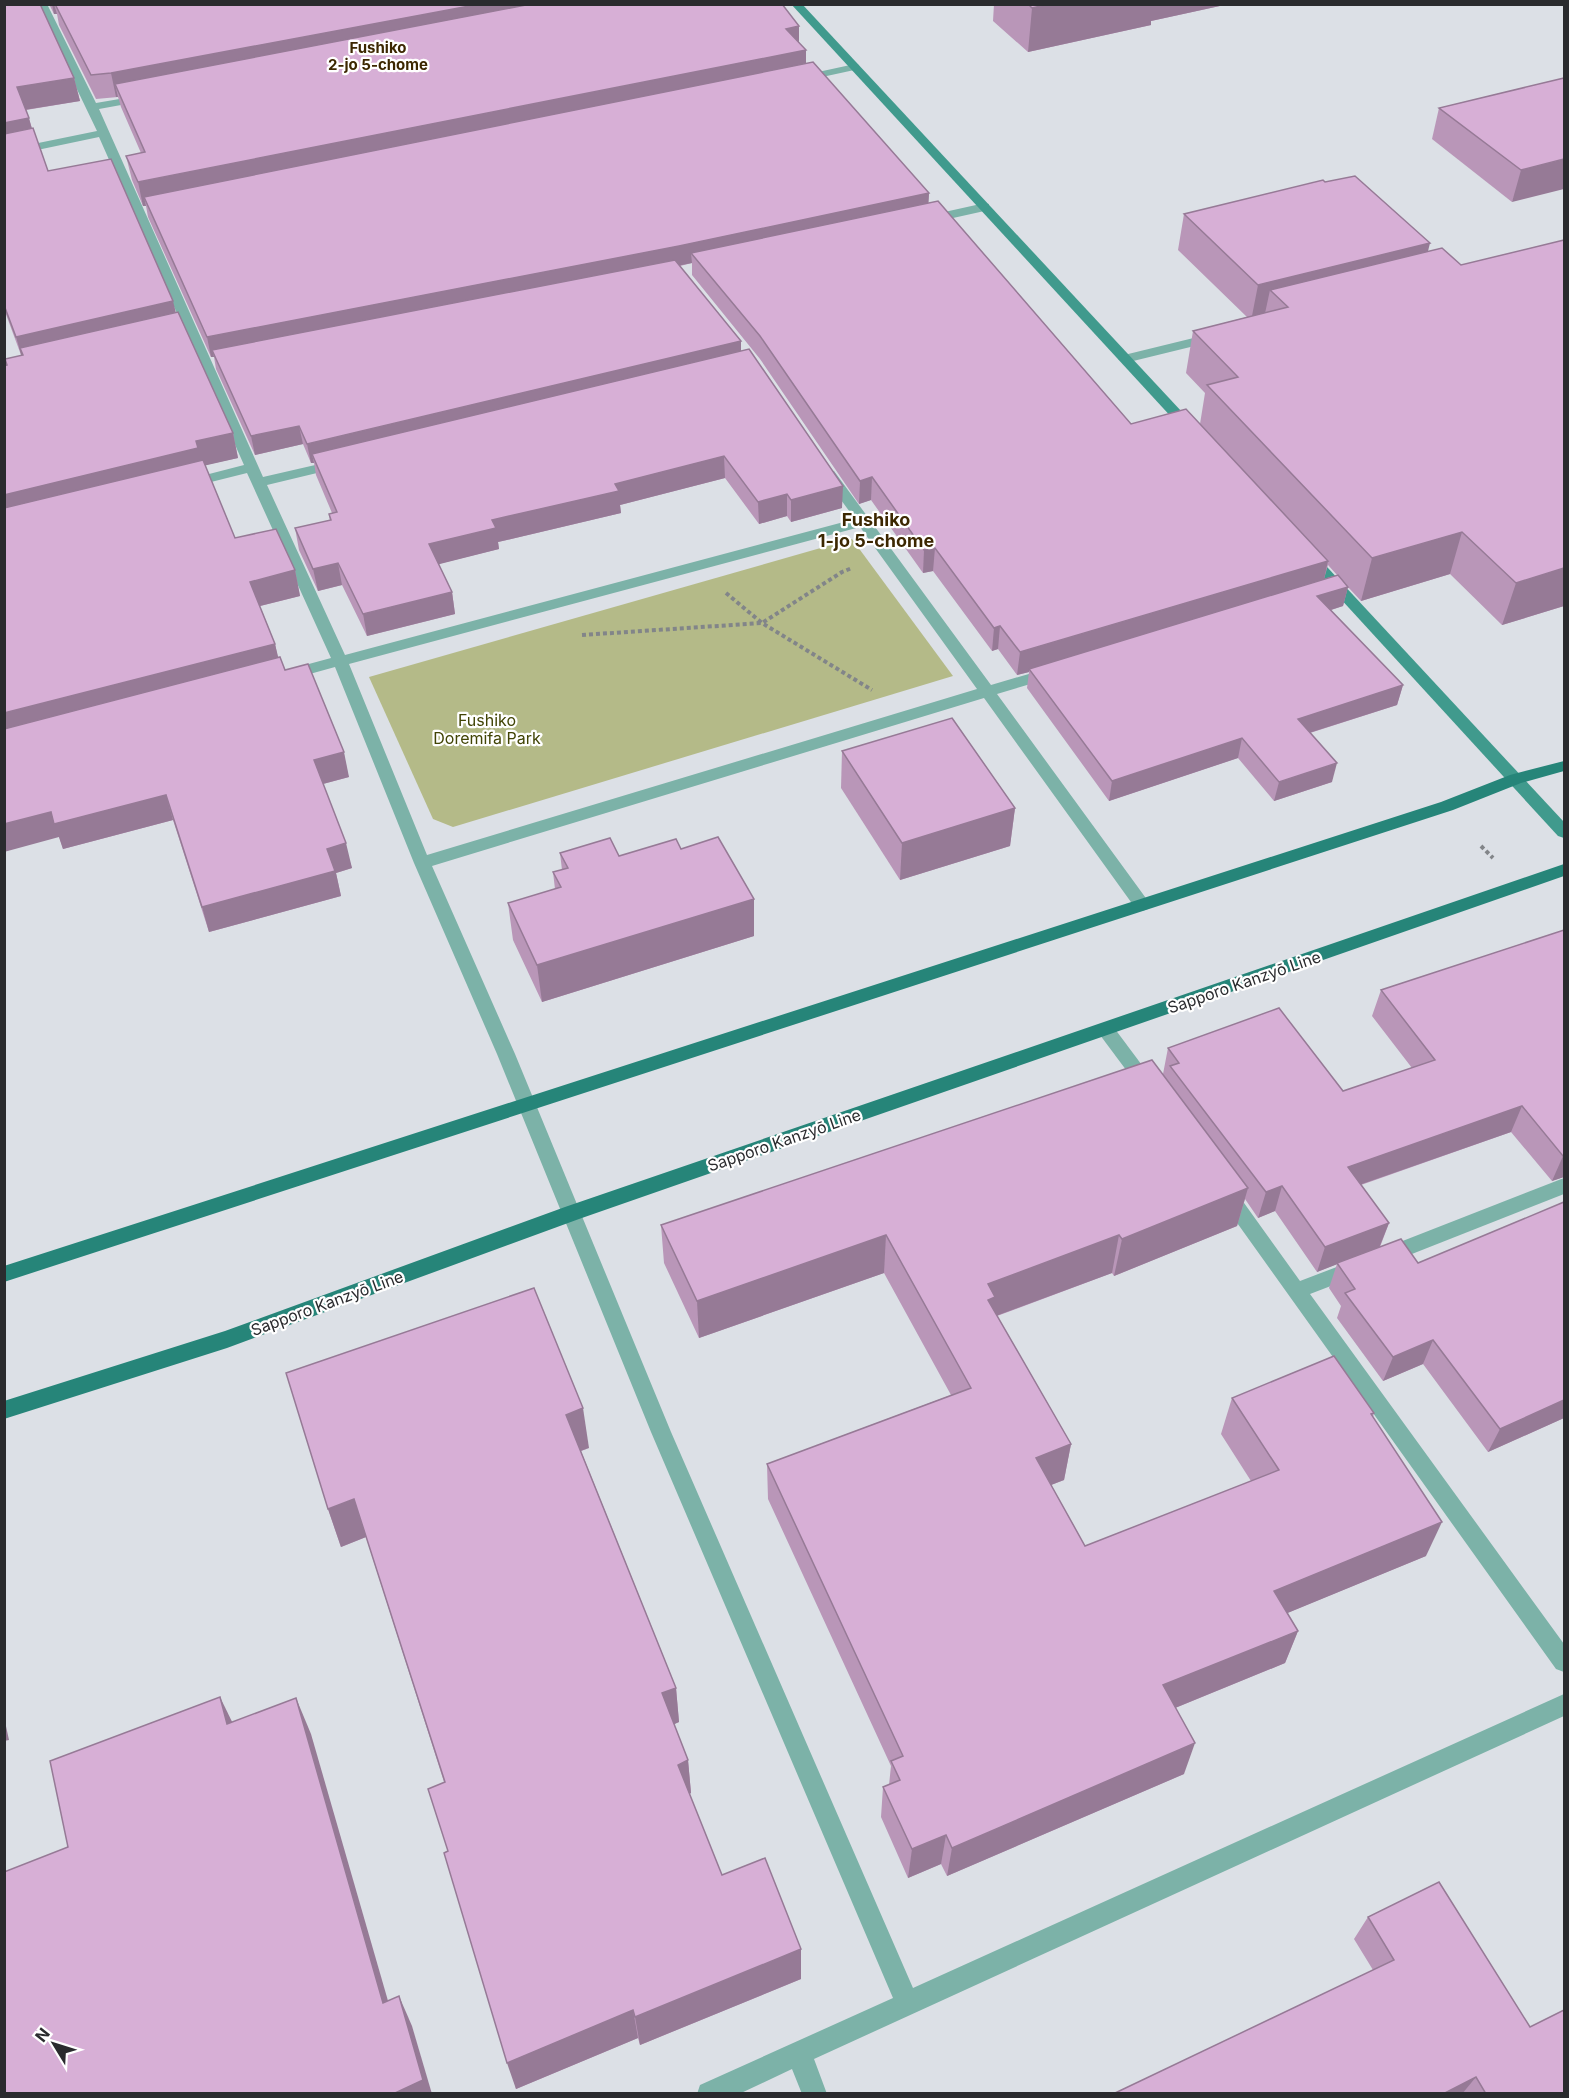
<svg xmlns="http://www.w3.org/2000/svg" width="1569" height="2098" viewBox="0 0 1569 2098" font-family="Inter,sans-serif">
<style>
.green{fill:#b4ba88}
.lines{fill:none;stroke-linecap:round;stroke-linejoin:round}
.path{stroke:#828589;stroke-width:4;stroke-dasharray:4 3;stroke-linecap:butt}
.lane{fill:#7cb2a8;fill-rule:evenodd}
.street{fill:#7cb2a8;fill-rule:evenodd}
.secondary{fill:#409a8d;fill-rule:evenodd}
.primary{fill:#268579;fill-rule:evenodd}
.wall{fill:#b996b8;fill-rule:evenodd}
.shaded-wall{fill:#967a96}
.building{fill:#d7afd6;stroke:#967a96;stroke-width:1.5}
.labels{text-anchor:middle;dominant-baseline:central;stroke-width:4.5;stroke-linejoin:round;paint-order:stroke}
.far-neighbourhood-label{font-size:15px;font-weight:bold;fill:#3c2701;stroke:#fff}
.park-label{font-size:16px;fill:#414405;stroke:#fff}
.street-label{font-size:16px;fill:#2a2b2e;stroke:#fff}
.neighbourhood-label{font-size:18px;font-weight:bold;fill:#3c2701;stroke:#fff}
</style>
<rect width="100%" height="100%" fill="#dce0e6"/>
<polygon class="green" points="852,539 953,676 453,827 433,819 369,677"/>
<g class="lines">
<g class="path">
<polyline points="726,593 762,623 872,690"/>
<polyline points="582,635 762,623 842,572 852,568"/>
<polyline points="1481,846 1493,858"/>
</g>
<polygon class="lane" points="1214,333 1221,337 1219,340 1125,363 1118,359 1120,356"/>
<g class="street">
<path d="M36 4H47L96 103 143 95 149 98 143 101 99 109 263 477 337 460 344 464 342 467 267 485 345 655 855 519 822 474 829 470 834 471 991 685 1049 668 1057 673 1054 677 997 694 1148 901 1151 905 1148 909 1142 911 1136 909 984 698 432 866 515 1054 671 1432 913 1988 1564 1694V1716L814 2059 827 2094H802L792 2069 739 2094H697L700 2085 893 1998 651 1432 497 1054 414 863 335 667 288 680 280 675 283 671 331 658 247 473 187 488 180 484 182 481 244 465 99 137 4 157V150L97 131ZM860 527 977 689 427 855 349 664Z"/>
<polygon points="855,64 859,65 859,69 799,82 793,79 795,77"/>
<polygon points="985,203 989,204 989,210 926,224 920,220 922,217"/>
<polygon points="1106,1023 1112,1025 1153,1080 1156,1085 1153,1090 1147,1092 1141,1090 1100,1035 1097,1030 1100,1025"/>
<polygon points="1564,1178 1564,1194 1384,1265 1377,1263 1374,1257 1377,1251"/>
<polygon points="1227,1186 1234,1189 1300,1281 1355,1260 1362,1262 1365,1268 1362,1274 1310,1294 1564,1644 1564,1672 1556,1669 1220,1199 1217,1194 1220,1189"/>
</g>
<g class="secondary">
<polygon points="791,4 802,4 1196,427 1198,430 1196,433 1186,433"/>
<polygon points="1310,552 1315,554 1564,822 1564,838 1558,836 1305,560 1303,557"/>
</g>
<g class="primary">
<polygon points="1564,761 1564,771 1521,783 1453,810 4,1282 4,1266 1441,802 1510,775"/>
<polygon points="1564,864 1564,876 579,1219 227,1348 4,1419 4,1401 225,1331 565,1207"/>
</g>
</g>
<g class="wall">
<polygon points="4,4 74,78 80,101 26,110 32,128 48,171 176,313 233,433 238,458 205,465 235,538 295,570 300,596 260,606 275,644 278,658 349,777 323,784 352,868 336,873 341,896 209,932 173,820 63,849 59,837 7,366 21,355 4,309"/>
<path d="M49 4H782L799 42 806 63 929 193 928 203 1131 424H1200L1205 393 1186 373 1193 331 1247 317 1178 250 1184 214 1325 182 1428 252 1461 265 1564 240V606L1502 625 1450 574 1361 601 1348 587 1343 606 1331 610 1403 685 1397 705 1310 733 1332 782 1274 801 1238 758 1109 801 1027 688 1029 672 1017 675 998 649 992 651 933 571 923 573 871 500 859 504 760 359 692 275V263L680 266 741 341V351L842 508 791 522 787 516 759 524 725 478 620 505 621 513 498 542 499 549 438 564 452 592 455 614 367 636 342 585 318 591 299 550 295 528 330 521 329 514 332 513 316 475 314 463H311L303 444 255 455 216 369 214 357H211L148 217 146 206H143L132 180 126 156 141 153 121 107 118 97 96 99 59 25 57 14H54ZM1328 565 1337 575 1324 579Z"/>
<polygon points="994,4 1229,4 1151,21 1151,25 1028,52 993,21"/>
<polygon points="1564,78 1512,202 1432,139 1439,108"/>
<polygon points="842,751 1015,808 1010,846 900,880 841,788"/>
<polygon points="681,849 754,936 542,1002 513,940 508,903 555,889 553,872 562,870 560,853 619,856"/>
<polygon points="1564,930 1564,1177 1552,1181 1511,1132 1361,1185 1389,1223 1380,1247 1418,1263 1564,1418 1488,1452 1423,1364 1383,1381 1337,1318 1341,1306 1329,1288 1337,1264 1317,1272 1275,1211 1258,1218 1245,1199 1237,1226 1114,1276 1112,1273 997,1316 1071,1444 1064,1480 1051,1485 1085,1546 1251,1481 1221,1434 1232,1398 1374,1413 1373,1417 1426,1556 1287,1613 1298,1631 1285,1663 1175,1708 1184,1774 947,1876 941,1864 908,1878 881,1817 883,1787 889,1785 891,1766 768,1499 767,1464 951,1395 884,1273 699,1338 664,1263 661,1225 1163,1074 1168,1048 1343,1091 1412,1068 1372,1016 1381,990"/>
<polygon points="589,1448 581,1451 676,1688 679,1722 674,1724 688,1760 691,1793 689,1794 722,1875 801,1949 801,1979 640,2045 638,2038 516,2089 444,1782 366,1537 341,1547 328,1509"/>
<polygon points="1368,1917 1564,2094 1113,2094 1373,1970 1354,1939"/>
</g>
<g class="shaded-wall">
<polygon points="52,4 54,4 57,14 54,14"/>
<polygon points="480,4 603,4 115,84 118,97 116,97 111,73"/>
<polygon points="1049,4 1229,4 1151,21 1151,25 1028,52 1032,8"/>
<polygon points="799,26 799,49 786,29"/>
<polygon points="806,50 806,73 144,197 146,206 143,206 138,182"/>
<polygon points="74,78 80,101 24,110 17,87"/>
<polygon points="29,118 35,141 4,148 4,123"/>
<polygon points="1564,159 1564,189 1512,202 1521,170"/>
<polygon points="929,193 928,213 691,253 692,263 215,357 212,350 214,357 211,357 207,337"/>
<polygon points="1430,243 1421,280 1288,307 1270,290 1264,318 1251,321 1258,285"/>
<polygon points="173,301 179,325 23,361 16,337"/>
<polygon points="741,341 741,360 312,454 314,463 311,463 307,444"/>
<polygon points="299,426 303,444 255,455 251,436"/>
<polygon points="233,433 238,458 203,466 4,522 4,495 196,441"/>
<polygon points="724,456 725,478 620,505 621,513 498,542 499,549 432,566 429,544 492,520 615,484"/>
<polygon points="872,477 871,500 859,504 860,481"/>
<polygon points="843,486 842,508 791,522 791,500"/>
<polygon points="787,494 787,516 759,524 758,502"/>
<polygon points="1462,532 1450,574 1361,601 1372,558"/>
<polygon points="935,548 933,571 923,573 924,550"/>
<polygon points="1328,561 1323,584 1029,669 1029,672 1017,675 1020,652"/>
<polygon points="338,563 342,585 318,591 313,569"/>
<polygon points="1564,568 1564,606 1502,625 1516,583"/>
<polygon points="295,570 300,596 256,607 250,582"/>
<polygon points="1348,587 1343,606 1312,616 1317,596"/>
<polygon points="452,592 455,614 367,636 363,614"/>
<polygon points="1000,626 998,649 992,651 994,628"/>
<polygon points="275,644 281,669 4,741 4,713"/>
<polygon points="1403,685 1397,705 1293,738 1298,719"/>
<polygon points="1242,738 1238,758 1109,801 1112,781"/>
<polygon points="344,752 349,777 319,785 314,760"/>
<polygon points="1337,763 1332,782 1274,801 1279,782"/>
<polygon points="166,795 173,820 63,849 59,837 4,852 4,824 51,812"/>
<polygon points="1015,808 1010,846 900,880 902,843"/>
<polygon points="346,843 352,868 336,873 341,896 209,932 202,907 327,849"/>
<polygon points="754,899 754,936 542,1002 537,965"/>
<polygon points="1522,1106 1511,1132 1339,1192 1348,1167"/>
<polygon points="1564,1155 1564,1177 1552,1181 1563,1156"/>
<polygon points="1282,1186 1275,1211 1258,1218 1266,1192"/>
<polygon points="1248,1188 1237,1226 1114,1276 1122,1239"/>
<polygon points="1389,1223 1379,1248 1317,1272 1325,1247"/>
<polygon points="886,1235 884,1273 699,1338 697,1301"/>
<polygon points="1119,1235 1112,1273 993,1317 991,1334 988,1284"/>
<polygon points="1433,1340 1423,1364 1383,1381 1393,1357"/>
<polygon points="1564,1400 1564,1418 1488,1452 1500,1429"/>
<polygon points="583,1408 589,1448 572,1454 566,1415"/>
<polygon points="1071,1444 1064,1480 1030,1493 1036,1458"/>
<polygon points="354,1499 366,1537 341,1547 328,1509"/>
<polygon points="1442,1522 1426,1556 1261,1624 1274,1591"/>
<polygon points="1298,1631 1285,1663 1153,1717 1163,1685"/>
<polygon points="676,1688 679,1722 666,1728 662,1693"/>
<polygon points="220,1697 238,1734 227,1724"/>
<polygon points="296,1698 311,1734 397,2032 383,2003"/>
<polygon points="4,1717 9,1740 4,1741"/>
<polygon points="1195,1743 1184,1774 947,1876 952,1848"/>
<polygon points="688,1760 691,1793 681,1798 678,1765"/>
<polygon points="946,1835 941,1864 908,1878 912,1849"/>
<polygon points="801,1949 801,1979 640,2045 635,2017"/>
<polygon points="399,1996 412,2026 432,2094 393,2094"/>
<polygon points="633,2010 638,2038 516,2089 507,2063"/>
<polygon points="1476,2077 1462,2094 1443,2094"/>
</g>
<g class="building">
<polygon points="4,4 40,4 74,78 17,87 29,118 4,123"/>
<polygon points="55,4 480,4 111,73 91,75"/>
<polygon points="531,4 782,4 799,26 786,29 806,50 138,182 126,156 145,152 115,84"/>
<polygon points="1028,4 1049,4 1032,8"/>
<polygon points="813,62 929,193 679,246 207,337 144,197"/>
<polygon points="1564,78 1564,159 1521,170 1439,108"/>
<polygon points="33,128 48,171 111,159 173,301 16,337 4,305 4,134"/>
<polygon points="1355,176 1430,243 1258,285 1184,214 1323,180 1325,182"/>
<polygon points="938,201 1131,424 1186,409 1328,561 1020,652 1000,626 994,628 935,548 924,550 872,477 860,481 760,336 691,253"/>
<polygon points="1564,240 1564,568 1516,583 1462,532 1372,558 1207,385 1238,377 1193,331 1288,307 1270,290 1442,248 1461,265"/>
<polygon points="675,260 741,341 307,444 299,426 251,436 212,350"/>
<polygon points="178,312 233,433 196,441 198,448 4,495 4,366 7,365 5,359 23,355 20,348"/>
<polygon points="749,349 843,486 791,500 787,494 758,502 724,456 615,484 619,491 492,520 496,528 429,544 452,592 363,614 338,563 313,569 295,528 331,520 329,514 337,512 312,454"/>
<polygon points="203,460 235,538 276,529 295,570 250,582 275,644 4,713 4,508"/>
<polygon points="1338,575 1348,587 1317,596 1403,685 1298,719 1337,763 1279,782 1242,738 1112,781 1029,669"/>
<polygon points="280,657 285,670 308,664 344,752 314,760 346,843 327,849 335,871 202,907 166,795 54,824 51,812 4,824 4,729"/>
<polygon points="952,718 1015,808 902,843 842,751"/>
<polygon points="718,837 754,899 537,965 508,903 561,887 553,872 568,868 560,853 610,838 619,856 676,839 681,849"/>
<polygon points="1564,930 1564,1155 1563,1156 1522,1106 1348,1167 1389,1223 1325,1247 1282,1186 1266,1192 1170,1066 1179,1063 1168,1048 1279,1008 1343,1091 1435,1060 1381,990"/>
<polygon points="1152,1060 1248,1188 1122,1239 1119,1235 988,1284 995,1297 988,1300 1071,1444 1036,1458 1085,1546 1279,1470 1232,1398 1334,1356 1374,1413 1371,1414 1442,1522 1274,1591 1298,1631 1163,1685 1195,1743 952,1848 946,1835 912,1849 883,1787 900,1780 891,1761 903,1756 767,1464 971,1388 886,1235 697,1301 661,1225"/>
<polygon points="1564,1202 1564,1400 1500,1429 1433,1340 1393,1357 1345,1293 1355,1289 1337,1263 1401,1239 1418,1263"/>
<polygon points="534,1288 583,1408 566,1415 676,1688 662,1693 688,1760 678,1765 722,1875 765,1858 801,1949 635,2017 633,2010 507,2063 444,1853 448,1851 428,1789 445,1782 405,1658 354,1499 328,1509 286,1373"/>
<polygon points="220,1697 227,1724 296,1698 383,2003 399,1996 423,2080 393,2094 4,2094 4,1872 68,1847 50,1761"/>
<polygon points="1439,1882 1530,2027 1564,2010 1564,2094 1486,2094 1476,2077 1443,2094 1113,2094 1394,1960 1368,1917"/>
</g>
<g class="labels">
<g class="far-neighbourhood-label">
<text x="378" y="47">Fushiko<tspan x="378" dy="17">2-jo 5-chome</tspan></text>
</g>
<g class="park-label">
<text x="487" y="720">Fushiko<tspan x="487" dy="18">Doremifa Park</tspan></text>
</g>
<g class="street-label">
<text transform="translate(1244 982) rotate(-19)">Sapporo Kanzyō Line</text>
<text transform="translate(784 1140) rotate(-19)">Sapporo Kanzyō Line</text>
<text transform="translate(327 1303) rotate(-20)">Sapporo Kanzyō Line</text>
</g>
<g class="neighbourhood-label">
<text x="876" y="519">Fushiko<tspan x="876" dy="21">1-jo 5-chome</tspan></text>
</g>
</g>
<rect width="1569" height="2098" fill="none" stroke="#2a2b2e" stroke-width="12"/>
<g transform="translate(54 2044) rotate(308)" stroke="#ffffff" stroke-width="4.5" paint-order="stroke">
<path d="M0-4.5L10 22L0 15L-10 22Z" fill="#2a2b2e"/>
<text y="-9" font-size="16" font-weight="bold" text-anchor="middle" fill="#2a2b2e">N</text>
</g>
</svg>
